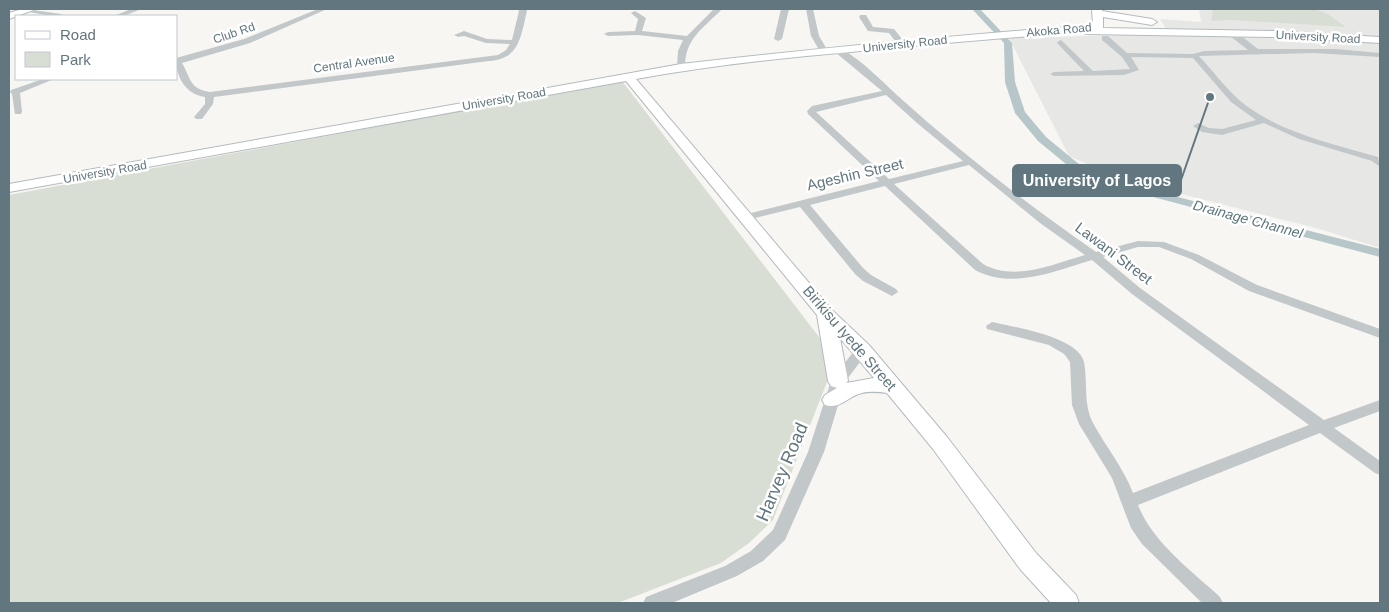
<svg xmlns="http://www.w3.org/2000/svg" width="1389" height="612" viewBox="0 0 1389 612" font-family="Helvetica,sans-serif">
<style>
.built{fill:#e7e8e6}
.green{fill:#d9ded4}
.lines{fill:none;stroke-linecap:round;stroke-linejoin:round}
.canal{fill:#b7c6c8;fill-rule:evenodd}
.secondary-casing{stroke:#b4bbbe;stroke-width:2}
.street{fill:#c2c7c9;fill-rule:evenodd}
.secondary{fill:#fff;fill-rule:evenodd}
.labels{text-anchor:middle;dominant-baseline:central;stroke-width:5;stroke-linejoin:round;paint-order:stroke}
.far-street-label{font-size:12px;fill:#61767f;stroke:#fff}
.far-water-label{font-size:14px;font-style:italic;fill:#5b767b;stroke:#fff}
.street-label{font-size:15px;fill:#61767f;stroke:#fff}
.near-street-label{font-size:18px;fill:#61767f;stroke:#fff}
.leader{fill:none;stroke:#61767f;stroke-width:2}
.callout-dot{fill:#61767f;stroke:#fff;stroke-width:2}
.callout{fill:#61767f;stroke:#61767f;stroke-width:2}
.callout-label{font-size:16px;text-anchor:middle;font-weight:bold;fill:#fff}
</style>
<rect width="100%" height="100%" fill="#f7f6f3"/>
<polygon class="built" points="1199,9 1380,9 1380,248 1316,228 1118,178 1069,156 1009,38 1169,34 1160,19 1201,22"/>
<g class="green">
<polygon points="1213,9 1314,9 1328,14 1346,27 1231,20 1211,21"/>
<polygon points="622,81 836,359 773,520 749,543 721,563 618,603 9,603 9,195"/>
</g>
<g class="lines">
<polygon class="canal" points="972,9 980,9 1012,43 1015,82 1025,112 1046,137 1080,165 1131,185 1380,249 1380,257 1123,189 1072,169 1038,141 1015,113 1005,82 1004,43"/>
<g class="secondary-casing">
<g id="secondary">
<polygon points="22,9 36,9 9,19 9,13"/>
<path d="M1092 9H1102V11L1152 19 1157 22 1152 25 1103 17V28L1277 31 1380 37V43L1277 37 1086 34 1082 32C1005 38 928 44 851 52 779 58 707 66 636 79L832 310 869 345 947 437 1036 553 1076 595 1079 603H1051L1020 569 933 449 887 393C879 392 871 391 862 393 848 396 840 410 825 405L822 400 825 395 837 388 831 386 828 381 817 315 626 81 9 192V184L681 64C818 48 955 35 1093 25ZM840 338 874 378 846 383 848 381Z"/>
</g>
</g>
<g class="street">
<polygon points="26,9 61,14 65,16 51,16 29,12 26,12"/>
<polygon points="131,9 141,9 124,16 114,16"/>
<path d="M318 9H327L250 43 182 63C191 78 189 89 210 92L498 55 506 50 510 44 486 43 464 36 458 37 454 35 464 31 487 39 512 40 519 11 517 9H525L527 11C523 26 521 50 505 57 498 61 489 61 481 62L214 97 213 104 202 119H196L194 117 205 104V97C185 94 176 77 176 58L244 39Z"/>
<path d="M714 9H722C703 29 685 38 685 67L681 69 677 67 678 51 683 40 638 35 608 36 604 34 608 32 635 31 638 19 631 13 635 11 646 18 642 31 687 36Z"/>
<polygon points="781,9 789,9 782,39 778,41 774,39"/>
<polygon points="806,9 813,9 819,36 828,51 827,53 821,53 811,36"/>
<polygon points="860,15 866,15 873,27 894,29 906,44 899,46 889,33 868,31 859,17"/>
<path d="M1230 32H1236L1258 49H1336L1380 53V57L1314 53 1199 56C1212 70 1224 86 1238 99 1276 132 1331 143 1378 157L1380 167 1372 161 1299 139 1264 123 1222 135 1202 132 1193 126 1198 123 1209 128 1222 129 1256 120 1231 102 1193 58 1131 57 1139 70 1124 75 1054 76 1050 74 1054 72 1084 71 1058 44 1057 42 1061 40 1093 71 1130 69 1122 57 1102 40V36H1108L1127 53 1193 54 1204 51 1248 50 1230 36Z"/>
<path d="M835 48C849 47 887 86 898 96 960 152 1027 204 1096 252L1138 241 1164 242 1199 255 1257 285 1380 329V338L1249 291 1191 259 1159 247H1138L1103 257 1140 288 1324 420 1380 400V411L1334 428 1380 461V475L1375 473 1320 433 1138 505C1153 543 1191 570 1220 597L1223 603H1202L1142 544 1131 528 1112 478 1079 424 1072 405 1070 362 1064 354 1049 345 987 329 986 326 992 322C1014 327 1078 337 1084 362 1088 383 1083 403 1093 423 1106 447 1123 467 1133 493L1309 425 1132 294 1092 260C1055 271 1012 290 975 270L885 186 810 205 863 268 871 275 896 289 898 292 892 296 863 281 855 274 800 207 747 220 743 219 742 217 743 215 879 181 808 114 807 111 812 106 882 91 835 52ZM886 95 917 123 963 161 889 179 816 112ZM969 165 1040 223 1085 255C1053 264 1015 282 983 264L894 184Z"/>
<polygon points="43,79 54,79 20,93 22,112 21,114 15,114 12,94 10,92 11,90"/>
<polygon points="862,345 867,347 869,350 845,382 824,452 785,540 763,561 737,576 672,603 643,603 646,597 725,566 751,551 773,530 808,452 831,381 857,347"/>
</g>
<use href="#secondary" class="secondary"/>
</g>
<g class="labels">
<g class="far-street-label">
<text transform="translate(1059 30) rotate(-5)">Akoka Road</text>
<text transform="translate(234 33) rotate(-19)">Club Rd</text>
<text transform="translate(1318 37) rotate(3)">University Road</text>
<text transform="translate(905 44) rotate(-6)">University Road</text>
<text transform="translate(354 63) rotate(-8)">Central Avenue</text>
<text transform="translate(504 99) rotate(-10)">University Road</text>
<text transform="translate(105 172) rotate(-10)">University Road</text>
</g>
<g class="far-water-label">
<text transform="translate(1248 219) rotate(15)">Drainage Channel</text>
</g>
<g class="street-label">
<text transform="translate(855 174) rotate(-13)">Ageshin Street</text>
<text transform="translate(1114 253) rotate(37)">Lawani Street</text>
<text transform="translate(850 338) rotate(49)">Birikisu Iyede Street</text>
</g>
<g class="near-street-label">
<text transform="translate(782 472) rotate(-67)">Harvey Road</text>
</g>
</g>
<path class="leader" d="M1210 97L1181 180"/>
<circle class="callout-dot" cx="1210" cy="97" r="5"/>
<rect class="callout" x="1013" y="165" width="168" height="31" rx="5"/>
<g class="callout-label">
<text x="1097" y="186">University of Lagos</text>
</g>
<rect width="1389" height="612" fill="none" stroke="#61767f" stroke-width="20"/>
<rect x="15" y="15" width="162" height="65" fill="#ffffff" stroke="#c0c8cc"/>
<rect x="25" y="31" width="25" height="8" fill="#ffffff" stroke="#c0c8cc"/>
<text x="60" y="40" font-size="15" fill="#61767f">Road</text>
<rect x="25" y="52" width="25" height="15" fill="#d9ded4" stroke="#c0c8cc"/>
<text x="60" y="65" font-size="15" fill="#61767f">Park</text>
</svg>
